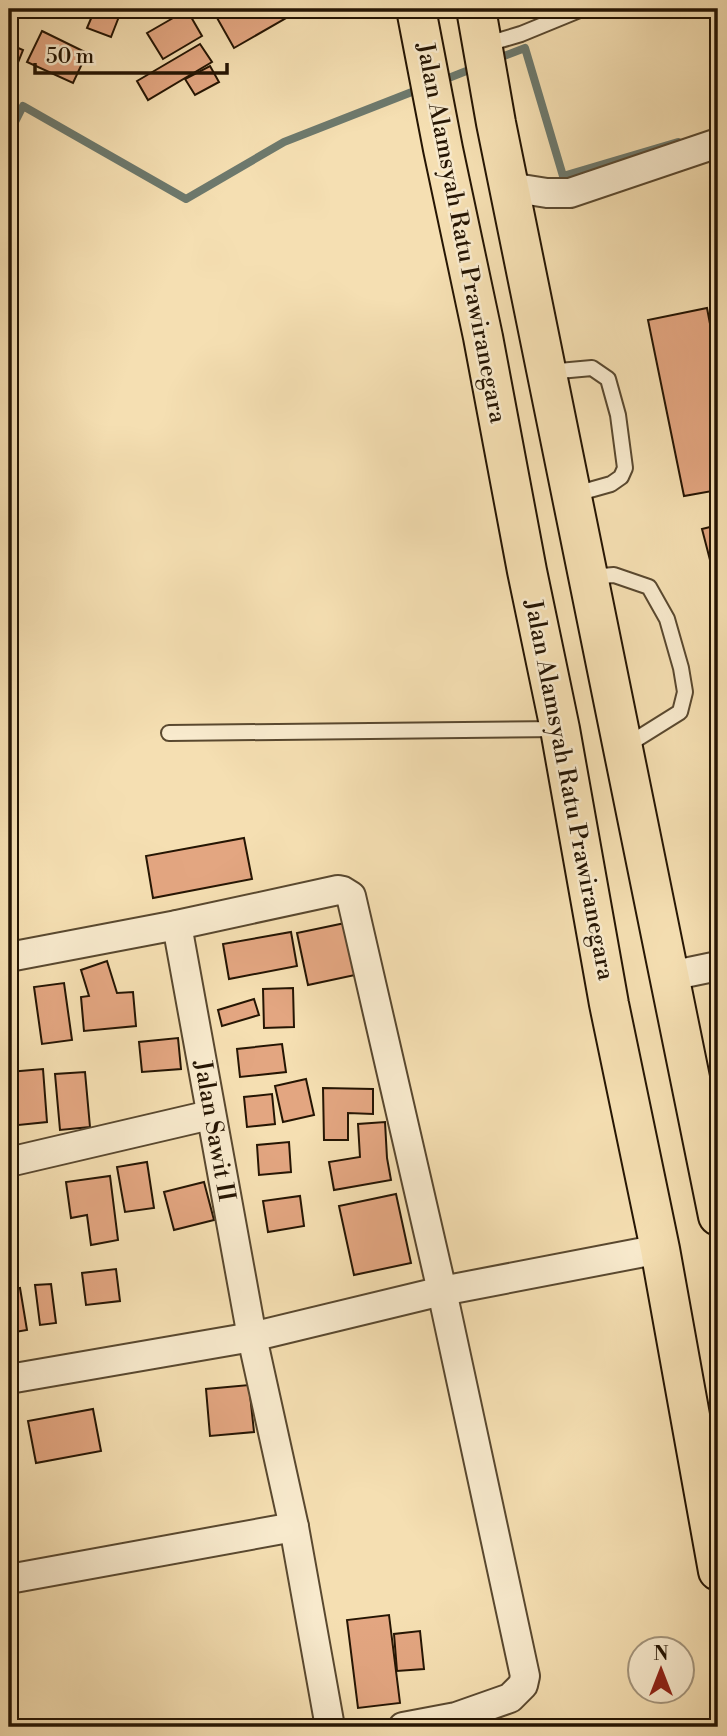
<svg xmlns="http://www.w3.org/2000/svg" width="727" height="1736" viewBox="0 0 727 1736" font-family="'Libre Bodoni',serif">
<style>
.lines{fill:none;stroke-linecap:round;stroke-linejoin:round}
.stream{stroke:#6d796d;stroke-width:8}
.building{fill:#e3a681;stroke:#251503;stroke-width:2}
.service-casing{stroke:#59482f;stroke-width:18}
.minor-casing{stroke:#59482f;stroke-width:32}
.trunk-casing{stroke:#251503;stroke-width:42}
.service{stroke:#f8eacd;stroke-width:14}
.minor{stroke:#f8eacd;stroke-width:28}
.trunk{stroke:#f5dfb2;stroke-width:38}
.labels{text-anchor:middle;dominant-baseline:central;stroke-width:5;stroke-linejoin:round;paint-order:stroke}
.street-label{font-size:24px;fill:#251503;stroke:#f8eacd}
</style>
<rect width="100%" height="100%" fill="#f5dfb2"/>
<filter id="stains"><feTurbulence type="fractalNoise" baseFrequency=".00286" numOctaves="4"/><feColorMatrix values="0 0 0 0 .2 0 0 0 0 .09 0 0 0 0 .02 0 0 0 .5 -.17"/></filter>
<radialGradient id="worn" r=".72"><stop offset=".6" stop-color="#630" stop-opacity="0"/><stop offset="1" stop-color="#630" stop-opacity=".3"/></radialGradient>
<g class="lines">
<g class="stream">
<polyline points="496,59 525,48 563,176 678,142"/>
<polyline points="441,81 474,68"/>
<polyline points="9,134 23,106 186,199 284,142 422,88"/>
</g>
</g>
<g class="building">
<polygon points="95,9 104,9 120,14 111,37 87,28"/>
<polygon points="212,9 299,9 300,10 234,48"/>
<polygon points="187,10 202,36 163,59 147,33"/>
<polygon points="42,31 87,53 73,83 27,62"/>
<polygon points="9,44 23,50 9,85"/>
<polygon points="200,44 212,62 148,100 137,81"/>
<polygon points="210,66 219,82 195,95 185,79"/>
<polygon points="707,308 718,366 718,490 684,496 648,320"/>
<polygon points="718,525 718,591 702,529"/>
<polygon points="244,838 252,879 153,898 146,856"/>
<polygon points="345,923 355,975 308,985 297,933"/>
<polygon points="291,932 297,966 229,979 223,944"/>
<polygon points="107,961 117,993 133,992 136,1026 84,1031 81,997 89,996 81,970"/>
<polygon points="64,983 72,1040 42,1044 34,987"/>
<polygon points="293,988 294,1027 264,1028 263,989"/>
<polygon points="254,999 259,1015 222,1026 218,1010"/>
<polygon points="178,1038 181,1069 142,1072 139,1042"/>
<polygon points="282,1044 286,1072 240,1077 237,1049"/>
<polygon points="43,1069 47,1122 9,1126 9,1072"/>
<polygon points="85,1072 90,1127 60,1130 55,1074"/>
<polygon points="306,1079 314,1115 283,1122 275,1086"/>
<polygon points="323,1088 373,1089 373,1114 348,1113 348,1140 324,1140"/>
<polygon points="272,1094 275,1124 247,1127 244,1097"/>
<polygon points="385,1122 387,1158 391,1180 334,1190 329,1162 360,1157 358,1124"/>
<polygon points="289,1142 291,1172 259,1175 257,1145"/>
<polygon points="147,1162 154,1208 125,1212 117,1167"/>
<polygon points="110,1176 118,1240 91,1245 87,1215 71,1218 66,1182"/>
<polygon points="204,1182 214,1220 174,1230 164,1192"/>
<polygon points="396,1194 411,1263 354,1275 339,1206"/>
<polygon points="300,1196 304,1226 268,1232 263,1201"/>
<polygon points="116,1269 120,1301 86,1305 82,1273"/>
<polygon points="51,1284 56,1323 40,1325 35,1285"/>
<polygon points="20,1288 27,1330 9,1333 9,1290"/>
<polygon points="249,1385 254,1432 210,1436 206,1389"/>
<polygon points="93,1409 101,1451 36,1463 28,1421"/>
<polygon points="389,1615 400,1703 358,1708 347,1620"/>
<polygon points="420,1631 424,1669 397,1671 394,1634"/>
</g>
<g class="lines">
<g class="service-casing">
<g id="service">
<polyline points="484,45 521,34 582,9"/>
<polyline points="548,372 592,368 608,379 618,415 625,468 621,477 611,484 572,495"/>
<polyline points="590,577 614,575 649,587 667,619 681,668 685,692 680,712 624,747"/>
<polyline points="169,733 560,729"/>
</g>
</g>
<g class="minor-casing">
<g id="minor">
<polyline points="509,187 547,193 570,193 718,143"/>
<polyline points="177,925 252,1337 294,1527 330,1727"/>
<polyline points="9,957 177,925 338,890 343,891 351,896 442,1291 525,1676 523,1685 510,1698 456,1717 403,1727"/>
<polyline points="670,976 718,966"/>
<polyline points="9,1162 210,1115"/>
<polyline points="9,1379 252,1337 442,1291 660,1249"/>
<polyline points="9,1579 294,1527"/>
</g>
</g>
<g class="trunk-casing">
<g id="trunk">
<polyline points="416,9 443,149 483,337 527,571 560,729 609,1004 660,1249 718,1571"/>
<polyline points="476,9 496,123 718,1216"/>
</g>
</g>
<use href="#service" class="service"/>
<use href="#minor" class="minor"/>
<use href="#trunk" class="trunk"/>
</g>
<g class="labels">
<g class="street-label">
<text transform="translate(461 233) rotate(79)">Jalan Alamsyah Ratu Prawiranegara</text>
<text transform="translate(569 790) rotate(79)">Jalan Alamsyah Ratu Prawiranegara</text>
<text transform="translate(214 1131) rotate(80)">Jalan Sawit II</text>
</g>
</g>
<rect width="727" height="1736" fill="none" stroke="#f5dfb2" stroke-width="35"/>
<rect x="10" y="10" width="706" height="1715" fill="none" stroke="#251503" stroke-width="3.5"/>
<rect x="18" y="18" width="692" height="1701" fill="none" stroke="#251503" stroke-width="2"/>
<g transform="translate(661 1670)"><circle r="33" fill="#f8eacd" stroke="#a4957c" stroke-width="2"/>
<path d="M0-5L12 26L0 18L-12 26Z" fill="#8f2418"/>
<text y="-10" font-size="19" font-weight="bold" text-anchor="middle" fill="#251503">N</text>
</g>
<path d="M35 63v10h192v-10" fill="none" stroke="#251503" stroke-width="3.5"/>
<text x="46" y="63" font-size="21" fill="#251503" stroke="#f8eacd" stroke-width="5" paint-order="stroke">50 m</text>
<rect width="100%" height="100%" filter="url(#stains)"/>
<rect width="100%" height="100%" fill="url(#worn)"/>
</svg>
